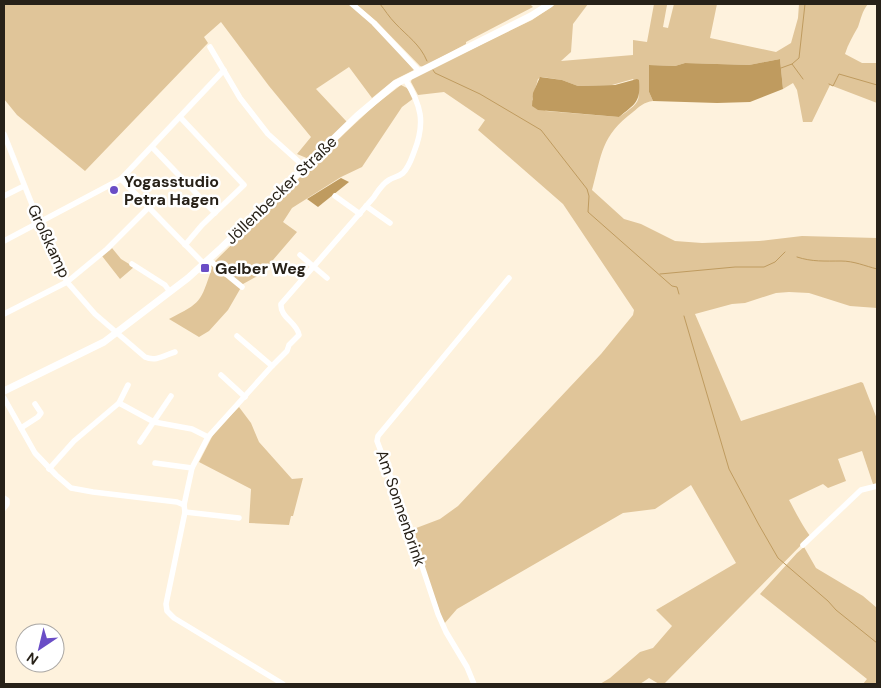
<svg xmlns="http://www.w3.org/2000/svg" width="881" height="688" viewBox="0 0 881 688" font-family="'DM Sans',sans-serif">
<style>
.green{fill:#e0c599;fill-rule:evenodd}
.water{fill:#bf9b5f}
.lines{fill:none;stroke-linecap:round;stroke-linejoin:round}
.stream{stroke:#bf9b5f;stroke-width:1}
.minor{stroke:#fff;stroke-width:5.5}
.major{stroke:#fff;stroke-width:7}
.poi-dot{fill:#6a4dc6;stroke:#fff;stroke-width:2}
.labels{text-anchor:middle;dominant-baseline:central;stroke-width:5;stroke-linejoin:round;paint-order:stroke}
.poi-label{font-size:16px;font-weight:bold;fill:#272118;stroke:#fff;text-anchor:start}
.street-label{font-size:16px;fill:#272118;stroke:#fff}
</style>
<rect width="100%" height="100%" fill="#fef2dd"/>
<g class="green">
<polygon points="4,4 350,4 374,24 414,70 394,80 372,98 349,67 316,89 347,122 309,159 297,154 311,137 269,86 221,22 204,37 208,43 85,171 17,115 4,99"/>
<polygon points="356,4 530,4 533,7 466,42 466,44 423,67 420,66 376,21"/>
<path d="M556 4H588L573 24 571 52 561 61 633 55V40L647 42 654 4 667 5 663 27 668 28 674 4H717L710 38 776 52 791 43 798 18 799 4H868C862 11 861 19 858 27 853 36 848 44 845 54L862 63H877V103L830 85 812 122H803L797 90 793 83 783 89 780 59 749 65 685 63 675 66 649 65V92L653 101C644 102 639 107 633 112 601 136 602 154 592 190L624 219 641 224 675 241 702 243 759 241 802 236 877 238V308L850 306 809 293 789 292 776 293 745 303 732 304 695 314 741 421 861 382 863 383 877 419V484H873L862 451 838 459 846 481 828 488 823 484 789 500C796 513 801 523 810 536L664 684H659L649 678 640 684H600L610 678 640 652 653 648 672 626 656 610 736 563 691 485 655 509 623 513 457 609 444 624 411 530 440 519 458 506 601 354 633 315 634 310 563 204 478 130 485 120 444 92 418 95 411 82 412 78 532 20ZM542 77 562 80 578 86 612 85 633 79C645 101 637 104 619 117L546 111 532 100 538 79Z"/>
<path d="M401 85 407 88 414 98 402 107 362 167 341 177 292 208 283 222 297 232 261 274 243 284 228 310 209 331 199 337 169 319C202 302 200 303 212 268L211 265 346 132 375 105Z"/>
<polygon points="112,248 121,259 134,267 120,279 102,256"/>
<polygon points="239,407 251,423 259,442 292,479 303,478 293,516 291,516 289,525 249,523 251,489 199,462 215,431"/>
<polygon points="804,547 816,568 863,596 877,608 877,684 863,684 867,679 760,594 797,553"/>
</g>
<g class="water">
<polygon points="780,59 783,89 750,102 717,103 653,101 649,92 649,65 675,66 685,63 749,65"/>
<path d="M540 77 562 80 578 86 615 85 637 79 639 80C641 102 635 104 619 117L538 110 532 106 533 93Z"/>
<polygon points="341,178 349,182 318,207 307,199"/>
</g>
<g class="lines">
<g class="stream">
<path d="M380 4C385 10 389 17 395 23 407 36 420 44 427 61"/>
<polyline points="792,64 799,58 805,4"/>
<polyline points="781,68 792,64 803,79"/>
<polyline points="433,70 435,73 480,94 541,130 587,189 589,196 588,212 672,286 677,287 679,294"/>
<polyline points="829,84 833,86 839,74 877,85"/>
<path d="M797 257C812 262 825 261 841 261 854 261 865 266 877 269"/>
<polyline points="660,274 735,267 764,267 775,262 785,252"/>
<polyline points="684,316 729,469 759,525 778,558 828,601 836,610 877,643"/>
</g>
<g class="minor">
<polyline points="352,4 374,23 419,71"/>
<polyline points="210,47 240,98 268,134 298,161"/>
<polyline points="180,117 244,185 202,225 185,245"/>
<path d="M4 134 39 222 67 282 95 314 145 357C156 362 165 355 175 352"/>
<polyline points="152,147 215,213"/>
<polyline points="121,179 204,264"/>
<polyline points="4,196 24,186"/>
<polyline points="335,196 360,214"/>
<polyline points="366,206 390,223"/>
<polyline points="4,241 121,179 224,70"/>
<polyline points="300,255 327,278"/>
<polyline points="209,260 242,287"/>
<polyline points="132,264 165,285 170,292"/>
<polyline points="4,314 67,282 107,249 148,208"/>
<polyline points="237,336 272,366"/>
<polyline points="221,375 245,397"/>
<polyline points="4,398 35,453 56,475 71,488 93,492 177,502 184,505 185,512 166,604 167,611 174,618 283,684"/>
<polyline points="119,403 128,385"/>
<polyline points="21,428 38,417 41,413 35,404"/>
<polyline points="140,442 171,396"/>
<polyline points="155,463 192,468"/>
<polyline points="49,469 74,441 119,403 154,422 192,429 208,437"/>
<polyline points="4,498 7,500 7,504 4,508"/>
<path d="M184 505 192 468 208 437 272 366 287 351 289 345 299 335C297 322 280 318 281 304L374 197C378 191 382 184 389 180 394 177 398 177 403 173 409 167 411 160 414 152 426 122 421 105 405 79"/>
<polyline points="185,512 239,518"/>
<polyline points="803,545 861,490 877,486"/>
<polyline points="474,684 467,667 446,632 438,614 404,512 377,441 378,436 509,278"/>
</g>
<polyline class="major" points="4,391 104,342 188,278 221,248 357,116 395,84 531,16 550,4"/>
</g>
<g class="poi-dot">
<circle cx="114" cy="190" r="5"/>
<rect x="200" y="263" width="10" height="10" rx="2.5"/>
</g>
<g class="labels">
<g class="poi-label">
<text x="124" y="181">Yogasstudio<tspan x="124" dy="18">Petra Hagen</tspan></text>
<text x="215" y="268">Gelber Weg</text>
</g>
<g class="street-label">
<text transform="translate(281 190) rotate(-44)">Jöllenbecker Straße</text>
<text transform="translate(49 241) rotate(65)">Großkamp</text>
<text transform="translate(401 508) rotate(71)">Am Sonnenbrink</text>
</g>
</g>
<rect width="881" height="688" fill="none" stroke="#272118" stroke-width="10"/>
<g transform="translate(40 648) rotate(215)"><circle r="24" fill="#ffffff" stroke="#a9a6a3"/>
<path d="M0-4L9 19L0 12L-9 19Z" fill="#6a4dc6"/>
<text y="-8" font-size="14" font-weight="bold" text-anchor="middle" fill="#272118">N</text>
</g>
</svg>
